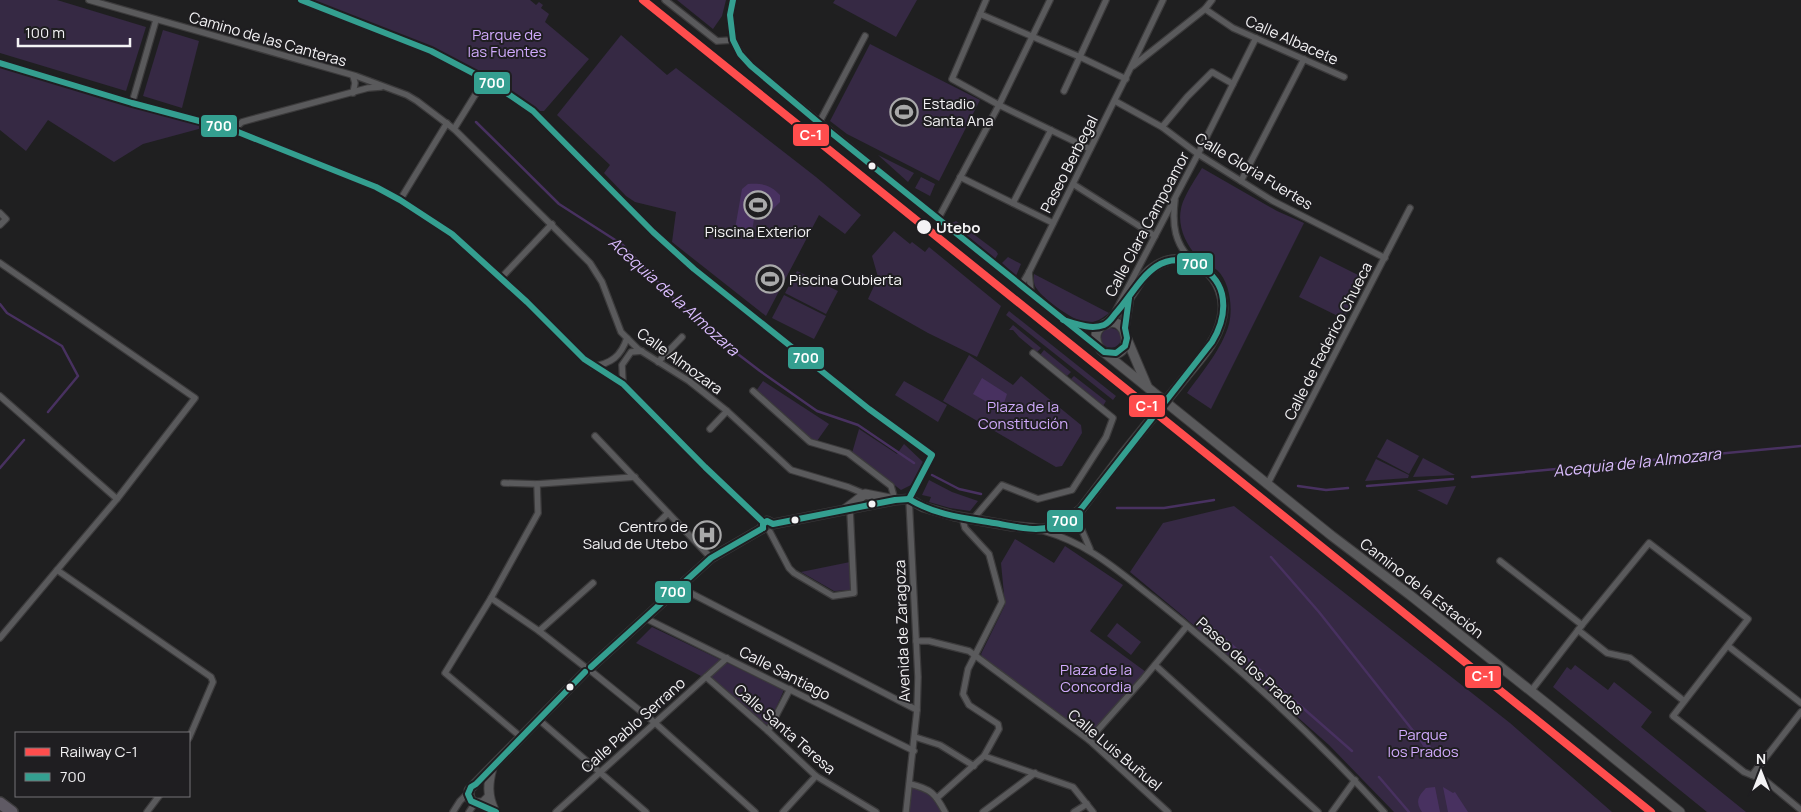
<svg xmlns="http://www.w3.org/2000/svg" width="1801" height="812" viewBox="0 0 1801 812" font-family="Manrope,sans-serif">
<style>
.green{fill:#362944}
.water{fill:#483160}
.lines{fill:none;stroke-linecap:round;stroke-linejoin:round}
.stream{stroke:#483160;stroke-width:2.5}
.street-casing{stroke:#3c3b3c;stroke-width:8}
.secondary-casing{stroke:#3c3b3c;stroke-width:11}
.highway-casing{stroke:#3c3b3c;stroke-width:14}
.street{stroke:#5a5a5c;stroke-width:5.5}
.secondary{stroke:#5a5a5c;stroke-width:9}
.highway{stroke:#5f5a64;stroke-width:11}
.secondary-bridge-casing{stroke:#3c3b3c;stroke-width:11;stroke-linecap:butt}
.secondary-bridge{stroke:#5a5a5c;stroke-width:9}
.bus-1-casing{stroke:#1f1e21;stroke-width:10}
.bus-1{stroke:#349f90;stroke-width:6}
.rail-1-casing{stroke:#1f1e21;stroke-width:11}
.rail-1{stroke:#ff4d4d;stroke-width:8}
.bus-dot{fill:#f4f3f5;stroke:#1f1e21;stroke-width:2}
.labels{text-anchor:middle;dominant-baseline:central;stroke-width:4;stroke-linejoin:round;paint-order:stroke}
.park-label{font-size:15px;fill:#d0aafc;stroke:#1f1e21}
.street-label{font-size:15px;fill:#f4f3f5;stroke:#1f1e21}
.poi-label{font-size:15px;fill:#f4f3f5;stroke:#1f1e21;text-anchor:start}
.stop-label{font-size:15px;font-weight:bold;fill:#f4f3f5;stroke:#1f1e21;text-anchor:start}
.water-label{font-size:16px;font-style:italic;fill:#dbbdff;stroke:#1f1e21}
.line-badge{stroke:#1f1e21;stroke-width:2}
.badge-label{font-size:14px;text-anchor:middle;font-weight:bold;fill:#fff}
</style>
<rect width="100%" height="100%" fill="#1f1f20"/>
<g class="green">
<polygon points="0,0 57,0 146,27 126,91 0,53"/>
<polygon points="300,0 530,0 536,5 539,2 543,5 541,8 549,14 545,22 589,59 544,111 533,111 478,75 387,34"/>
<polygon points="677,0 726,0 722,16 713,29"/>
<polygon points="835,0 917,0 896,37 833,3"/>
<polygon points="163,30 199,41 182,108 143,96"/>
<polygon points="621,35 667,75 676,68 816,177 861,215 845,234 819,215 766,316 672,242 676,212 635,202 626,196 604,173 610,165 557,115"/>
<polygon points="870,44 980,100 939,181 847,134 830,121"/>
<polygon points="0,67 206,127 143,144 114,162 48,120 26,151 0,130"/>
<polygon points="878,155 914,173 908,182"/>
<path d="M1202 168 1277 211 1304 223 1211 409 1187 393C1202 372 1222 349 1229 324 1233 308 1230 282 1217 270 1212 266 1206 264 1201 260 1187 248 1177 227 1181 209 1183 197 1196 178 1202 168Z"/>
<polygon points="921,177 935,184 930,196 915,188"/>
<polygon points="956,221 996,251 998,254 995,259 952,223"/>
<polygon points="894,231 910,244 912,242 925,252 929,247 1001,306 977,357 928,333 868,299 878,277 872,256"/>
<polygon points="1320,256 1364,278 1344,319 1299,297"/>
<polygon points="1008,257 1021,264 1016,276 1002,263"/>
<polygon points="797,271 838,291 826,314 785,293"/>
<path d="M1034 274 1109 313C1102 319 1093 324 1084 322 1073 320 1043 299 1037 289 1033 284 1034 280 1034 274Z"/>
<polygon points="784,295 826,316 814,339 772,318"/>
<polygon points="1009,311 1116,396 1113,400 1006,315"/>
<polygon points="1013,325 1041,348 1037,352 1019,337 1013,330 1009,330"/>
<circle cx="1111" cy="338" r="10"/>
<polygon points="1044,350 1071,372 1067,376 1040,355"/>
<polygon points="969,355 1013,385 1021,376 1081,425 1082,433 1062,466 1056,467 943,401"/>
<polygon points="1074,376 1106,401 1103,406 1071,379"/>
<polygon points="763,381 829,424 817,441 811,439 756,391"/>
<polygon points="904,381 947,405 938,422 895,395"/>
<polygon points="859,429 897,454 904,444 923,462 911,485 901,490 852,453"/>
<polygon points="1387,439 1419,456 1409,474 1377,457"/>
<polygon points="1423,458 1455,475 1413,477"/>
<polygon points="1376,459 1409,475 1408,478 1365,481"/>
<polygon points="929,480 952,492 978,501 970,511 950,508 929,502 931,497 922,495"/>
<polygon points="1456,486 1447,505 1417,490"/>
<polygon points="1234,506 1510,723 1612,812 1394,812 1329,745 1183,616 1130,572 1163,523"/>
<path d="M1015 539 1054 563 1065 546 1123 585 1090 631 1146 672 1099 727C1093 730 1089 733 1082 731L985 662 981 654 1005 605 1001 563Z"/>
<polygon points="850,562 852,590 834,591 801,572"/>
<polygon points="1117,623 1141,642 1131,655 1107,636"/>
<polygon points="652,627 784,690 768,726 701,676 636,643"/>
<polygon points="1575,665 1608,690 1614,682 1652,712 1641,727 1746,812 1707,812 1553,687 1567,667 1571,670"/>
<polygon points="910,784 932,792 945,812 906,812"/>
</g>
<g class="water">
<path d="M748 184C762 183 771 185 780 195V202L772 210 756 208 752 231 735 229 742 189Z"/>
<polygon points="982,378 1007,394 1003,406 1000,406 999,409 973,394"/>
<path d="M1414 732C1426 738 1434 745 1433 759L1430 757Z"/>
<path d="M1435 787 1440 812H1422C1415 802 1418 796 1426 788Z"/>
<polygon points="1443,787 1453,793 1455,792 1468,812 1448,812"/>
</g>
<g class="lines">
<g class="stream">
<polyline points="476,122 559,204 623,245 675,300 726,345 760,371 817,411 858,425 914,463"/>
<polyline points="0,304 7,313 62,346 78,376 48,412"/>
<polyline points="0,468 24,440"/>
<polyline points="932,475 959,489 981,494"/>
<polyline points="1472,477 1801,446"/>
<polyline points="1298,486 1326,490 1348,488"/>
<polyline points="1367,486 1453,479"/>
<polyline points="1117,508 1164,508 1214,500"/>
<polyline points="1271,557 1319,612 1414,732"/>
<polyline points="1210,626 1268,677"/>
<polyline points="1271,680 1352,751"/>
<polyline points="1379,777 1409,812"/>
</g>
<g class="street-casing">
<g id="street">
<polyline points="89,0 356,76 407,95 417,101 454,129 590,263 602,282 621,332 638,349 689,381 727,411 791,470 848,487 865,494"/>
<polyline points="301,0 431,51 492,83 533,111 653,232 694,269 869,409 932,455 909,499 918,677 917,710 906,812"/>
<polyline points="665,0 717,41 733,40"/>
<path d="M733 0C727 29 731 44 751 66L985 257 1097 346"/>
<polyline points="986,0 952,79 999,105 1090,149"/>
<polyline points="1205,9 1233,28 1344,77"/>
<polyline points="980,14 1080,57 1126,79"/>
<polyline points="0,63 132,103 233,130 376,187 400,200 452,234 527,302 584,359 623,384 632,392 705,467 764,523"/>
<polyline points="1133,66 1205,9 1212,0"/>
<polyline points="1064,91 1106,0"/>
<polyline points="353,93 355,83 353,76"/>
<polyline points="1115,101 1162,127 1198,154 1273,201 1385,258"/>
<polyline points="132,103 156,20"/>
<polyline points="819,123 865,36"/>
<polyline points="1162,127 1187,97 1212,72 1233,84"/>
<polyline points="454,129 485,79"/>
<polyline points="233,130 242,122 249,120 368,88 381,87"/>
<polyline points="960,177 1053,223"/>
<polyline points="1241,181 1304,59"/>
<polyline points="1073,184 1155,236"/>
<polyline points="400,200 447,123"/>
<path d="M1175 200C1172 224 1174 245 1194 262"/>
<polyline points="1013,203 1051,130"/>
<polyline points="0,213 6,219 0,225"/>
<polyline points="938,219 999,105 1050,0"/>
<polyline points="0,263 195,398 117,499 57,570 211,677 213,682 189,738"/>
<polyline points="1029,272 1031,294"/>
<polyline points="501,278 552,224"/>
<polyline points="1021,286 1029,272 1131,67 1163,0"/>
<polyline points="1115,312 1198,154 1256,38"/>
<polyline points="1070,322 1086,326 1102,326"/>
<polyline points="658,362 682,337"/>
<path d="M593 366C611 364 621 356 627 338"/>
<polyline points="623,384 622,365 631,352 642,351"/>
<polyline points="753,391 810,442 848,453 891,486 895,500"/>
<polyline points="0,396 117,499"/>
<polyline points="710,429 727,411"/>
<polyline points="595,436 711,558"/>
<polyline points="504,483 537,484 635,477"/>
<polyline points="1267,485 1410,208"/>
<polyline points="1081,509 1081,528 1090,549"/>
<polyline points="973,519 1002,485 1038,499 1072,490 1106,437 1113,418 1033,353"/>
<polyline points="658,523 668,513"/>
<path d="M1044 531C1089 544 1117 570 1153 598 1235 663 1313 735 1384 812"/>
<polyline points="770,532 789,568 794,573 833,596 854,593 850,510"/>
<polyline points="1500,561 1582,625"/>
<polyline points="679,587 917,710"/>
<polyline points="491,598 539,631 585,667"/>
<polyline points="645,618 914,751"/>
<polyline points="1578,630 1607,653 1630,658 1684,701"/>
<polyline points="539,631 593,583"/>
<polyline points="0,638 57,570"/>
<polyline points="916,641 929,641 969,651 1089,740 1168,812"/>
<polyline points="1728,646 1801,703"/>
<polyline points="1155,665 1318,812"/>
<polyline points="591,671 654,722 755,812"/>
<polyline points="706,677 768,731 816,776 876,812"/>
<polyline points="1531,691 1582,625 1649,543 1748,619 1673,716 1744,772 1766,781 1801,810"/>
<polyline points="538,719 646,812"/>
<polyline points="768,731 790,689"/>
<polyline points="521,737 445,673 491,598 538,513 537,484"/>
<polyline points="915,737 940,745 974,766"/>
<polyline points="1089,740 1144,678 1187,626"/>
<polyline points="984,756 1073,787 1093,812"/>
<polyline points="1752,775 1801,712"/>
<path d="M910 784C931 789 935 793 945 812"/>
<polyline points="937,798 984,756 999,729 998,724 969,705 963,694 968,669 1002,602 989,554 965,528 962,517"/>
<polyline points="147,812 159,796"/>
<polyline points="453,812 460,801 469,792"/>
<polyline points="469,812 475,803"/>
<polyline points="556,812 727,658"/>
<polyline points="783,812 816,776"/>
<polyline points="983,812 1035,773"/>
<polyline points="1074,812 1087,804"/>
<polyline points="1332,812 1355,780"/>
</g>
</g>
<g class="secondary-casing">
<g id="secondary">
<path d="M1107 324C1114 315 1123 307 1129 298 1138 286 1143 273 1156 266 1191 244 1230 280 1222 317 1218 340 1201 358 1187 375"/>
<polyline points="1124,329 1129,298"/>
<polyline points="1127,339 1147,386"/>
<path d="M1104 352C1138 365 1128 307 1102 326 1093 332 1095 343 1101 350L1332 536 1410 595 1551 707 1680 812"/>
<polyline points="844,510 865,494 890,499"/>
<polyline points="763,528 763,524 767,521 773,524 895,500 909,499 923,507 954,516 1011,526 1040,529 1048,528 1064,522 1081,509 1122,455"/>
<polyline points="591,667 711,558 763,528"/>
<path d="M492 768C488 783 487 795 494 810"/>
<polyline points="489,797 483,803 475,803 470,799 469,790 585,672"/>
</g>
</g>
<g class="highway-casing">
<polyline id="highway" points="0,803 12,812"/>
</g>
<use href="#street" class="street"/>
<use href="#secondary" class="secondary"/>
<use href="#highway" class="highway"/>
<g class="secondary-bridge-casing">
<polyline id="secondary-bridge" points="1122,455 1187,375"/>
</g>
<use href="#secondary-bridge" class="secondary-bridge"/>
<g class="bus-1-casing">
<g id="bus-1">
<polyline points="301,0 431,51 492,83 533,111 653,232 694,269 869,409 932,455 909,499"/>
<polyline points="733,0 730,15 733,40 740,54 751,66 819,123 1104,352 1116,353 1125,346 1127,338 1125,328 1129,298"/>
<polyline points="0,63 132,103 233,130 376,187 400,200 452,234 527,302 584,359 623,384 705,467 764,523"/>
<path d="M909 499C935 515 964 518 994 523 1013 526 1033 532 1052 527 1063 524 1072 517 1081 509L1212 342C1221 327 1226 312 1222 294 1219 281 1208 269 1195 264 1153 247 1138 289 1115 314 1112 318 1109 323 1104 325 1091 330 1076 324 1063 320"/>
<polyline points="763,528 763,524 767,521 773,524 895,500 909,499"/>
<polyline points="591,667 711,558 763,528"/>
<polyline points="496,812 471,801 468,794 471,787 476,784 585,672"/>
</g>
</g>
<use href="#bus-1" class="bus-1"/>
<g class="rail-1-casing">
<polyline id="rail-1" points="643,0 1651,812"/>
</g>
<use href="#rail-1" class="rail-1"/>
</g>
<defs>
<g id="stadium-ring" transform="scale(1.4375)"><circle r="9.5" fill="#1f1e21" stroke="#a9a9aa" stroke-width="1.5"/><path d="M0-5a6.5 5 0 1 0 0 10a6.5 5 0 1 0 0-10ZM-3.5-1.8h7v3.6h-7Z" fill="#a9a9aa"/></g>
<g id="hospital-ring" transform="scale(1.4375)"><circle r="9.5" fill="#1f1e21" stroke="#a9a9aa" stroke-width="1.5"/><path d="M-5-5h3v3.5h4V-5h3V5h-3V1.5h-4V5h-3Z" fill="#a9a9aa"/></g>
</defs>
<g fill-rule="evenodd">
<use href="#stadium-ring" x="904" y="112"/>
<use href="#stadium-ring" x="758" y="205"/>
<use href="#stadium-ring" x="770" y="279"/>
<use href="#hospital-ring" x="707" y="535"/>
</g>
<g class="bus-dot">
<circle cx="872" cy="166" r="4.5"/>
<circle cx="924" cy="227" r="8"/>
<circle cx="872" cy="504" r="4.5"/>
<circle cx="795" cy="520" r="4.5"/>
<circle cx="570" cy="687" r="4.5"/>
</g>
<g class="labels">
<g class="park-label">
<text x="507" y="34">Parque de<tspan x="507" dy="17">las Fuentes</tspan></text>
<text x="1023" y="406">Plaza de la<tspan x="1023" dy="17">Constitución</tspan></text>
<text x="1096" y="669">Plaza de la<tspan x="1096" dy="17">Concordia</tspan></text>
<text x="1423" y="734">Parque<tspan x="1423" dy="17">los Prados</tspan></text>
</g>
<g class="street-label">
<text transform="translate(268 39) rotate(16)">Camino de las Canteras</text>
<text transform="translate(1292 40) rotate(24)">Calle Albacete</text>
<text transform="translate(1069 164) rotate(-63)">Paseo Berbegal</text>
<text transform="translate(1254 171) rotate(31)">Calle Gloria Fuertes</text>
<text transform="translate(1147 224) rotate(-62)">Calle Clara Campoamor</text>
<text transform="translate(1328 341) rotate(-63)">Calle de Federico Chueca</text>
<text transform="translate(680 361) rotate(36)">Calle Almozara</text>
<text transform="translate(1422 588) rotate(38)">Camino de la Estación</text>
<text transform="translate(902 631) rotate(-92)">Avenida de Zaragoza</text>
<text transform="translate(1250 666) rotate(42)">Paseo de los Prados</text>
<text transform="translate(785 673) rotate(27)">Calle Santiago</text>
<text transform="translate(633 725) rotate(-42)">Calle Pablo Serrano</text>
<text transform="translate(785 729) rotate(41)">Calle Santa Teresa</text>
<text transform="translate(1115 750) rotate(40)">Calle Luis Buñuel</text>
</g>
<g class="poi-label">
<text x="923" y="103">Estadio<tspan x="923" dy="17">Santa Ana</tspan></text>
<text x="758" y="231" text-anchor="middle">Piscina Exterior</text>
<text x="789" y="279">Piscina Cubierta</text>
<text x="688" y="526" text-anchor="end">Centro de<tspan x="688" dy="17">Salud de Utebo</tspan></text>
</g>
<g class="stop-label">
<text x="936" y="227">Utebo</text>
</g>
<g class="water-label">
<text transform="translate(674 296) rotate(42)">Acequia de la Almozara</text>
<text transform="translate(1637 462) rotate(-6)">Acequia de la Almozara</text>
</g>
</g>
<g class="line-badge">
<rect x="473" y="71" width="38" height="24" rx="5" fill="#349f90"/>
<rect x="200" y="114" width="38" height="24" rx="5" fill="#349f90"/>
<rect x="792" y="123" width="38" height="24" rx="5" fill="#ff4d4d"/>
<rect x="1176" y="252" width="38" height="24" rx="5" fill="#349f90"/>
<rect x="787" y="346" width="38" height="24" rx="5" fill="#349f90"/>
<rect x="1128" y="394" width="38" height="24" rx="5" fill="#ff4d4d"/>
<rect x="1046" y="509" width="38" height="24" rx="5" fill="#349f90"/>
<rect x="654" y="580" width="38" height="24" rx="5" fill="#349f90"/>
<rect x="1464" y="665" width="38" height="24" rx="5" fill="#ff4d4d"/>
</g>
<g class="badge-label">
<text x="492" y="88">700</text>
<text x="219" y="131">700</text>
<text x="811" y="140">C-1</text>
<text x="1195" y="269">700</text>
<text x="806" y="363">700</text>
<text x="1147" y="411">C-1</text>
<text x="1065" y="526">700</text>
<text x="673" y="597">700</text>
<text x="1483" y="681">C-1</text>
</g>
<rect x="15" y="732" width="175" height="65" fill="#1f1e21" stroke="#747376"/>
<rect x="25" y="748" width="25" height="8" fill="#ff4d4d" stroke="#747376"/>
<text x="60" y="757" font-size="15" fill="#f4f3f5">Railway C-1</text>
<rect x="25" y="773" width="25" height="8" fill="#349f90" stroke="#747376"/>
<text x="60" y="782" font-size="15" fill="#f4f3f5">700</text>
<g transform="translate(1761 772)" stroke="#1f1e21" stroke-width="4" paint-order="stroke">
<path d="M0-4L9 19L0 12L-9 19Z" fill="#f4f3f5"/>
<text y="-8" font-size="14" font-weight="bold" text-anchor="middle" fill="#f4f3f5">N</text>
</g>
<path d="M18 38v8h112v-8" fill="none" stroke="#f4f3f5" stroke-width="2.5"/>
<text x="25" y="38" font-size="15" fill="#f4f3f5" stroke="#1f1e21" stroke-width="4" paint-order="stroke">100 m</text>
</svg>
